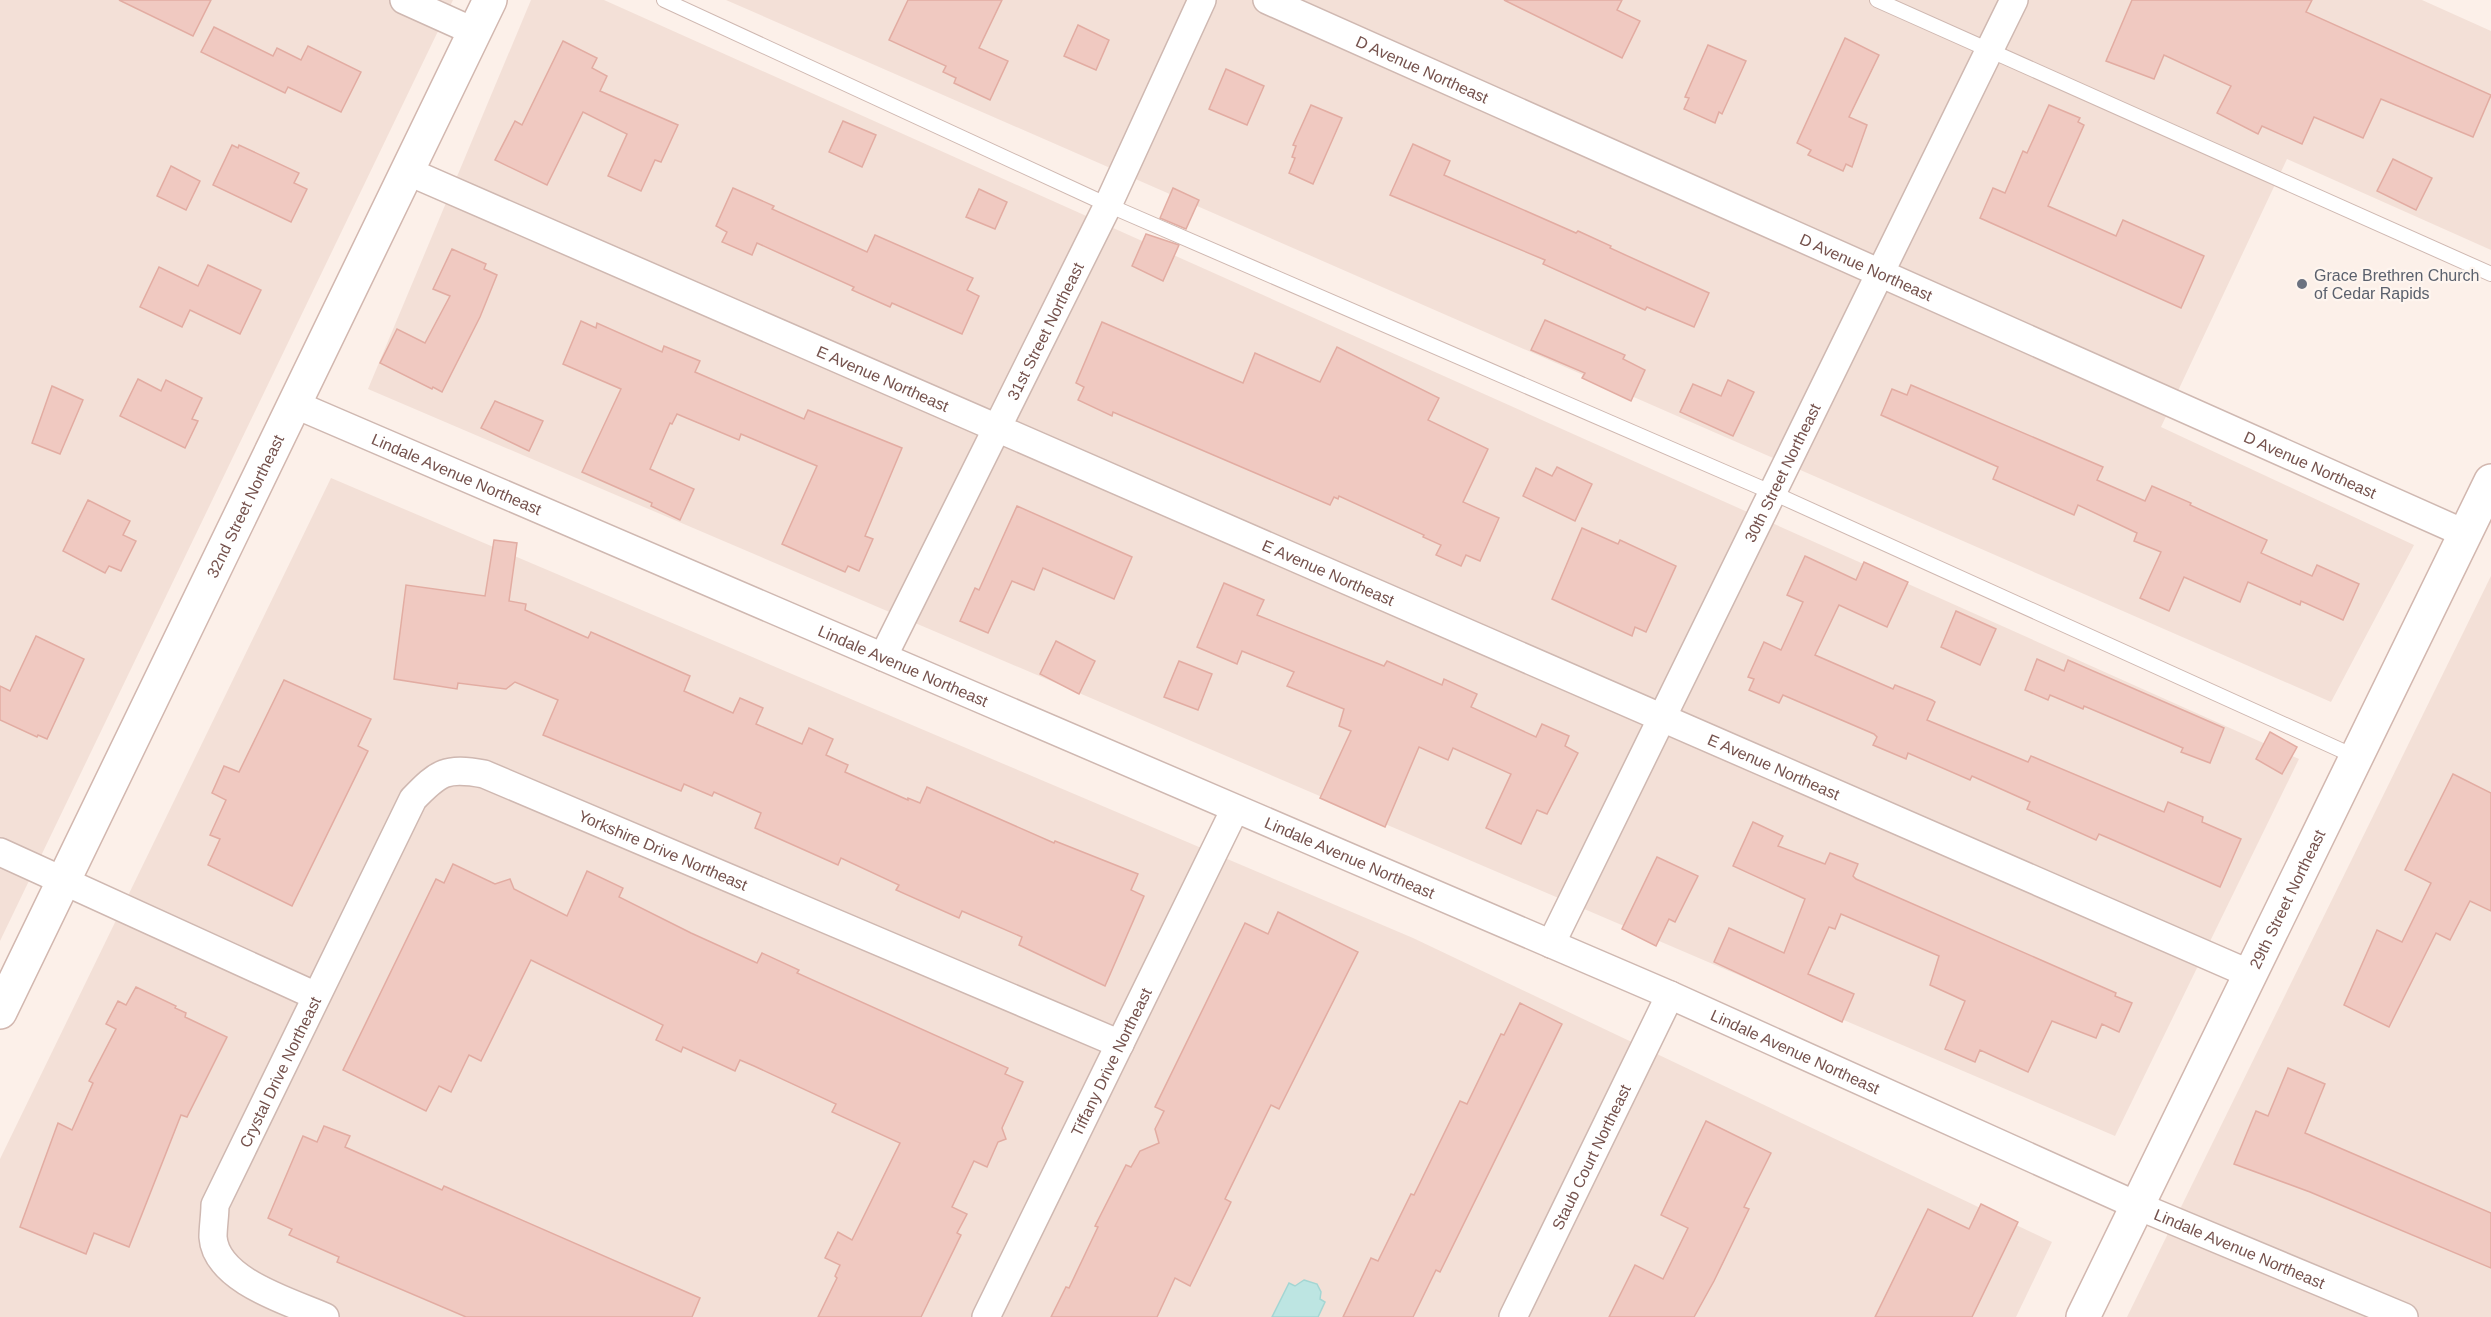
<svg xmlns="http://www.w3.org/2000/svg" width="2491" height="1317" viewBox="0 0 2491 1317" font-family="Arial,sans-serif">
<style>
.residential{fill:#f3e0d7}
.water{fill:#bde5e2;stroke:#a4d6d3;stroke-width:1.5}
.building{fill:#f0c9c1;stroke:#e2aca2;stroke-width:1.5}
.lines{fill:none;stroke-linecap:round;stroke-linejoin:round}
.lane-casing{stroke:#cfb8b1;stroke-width:16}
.street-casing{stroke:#cfb8b1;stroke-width:30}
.secondary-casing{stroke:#d2b7af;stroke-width:36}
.lane{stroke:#fff;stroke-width:14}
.street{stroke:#fff;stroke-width:27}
.secondary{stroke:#fff;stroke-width:33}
.worship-dot{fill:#6b7280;stroke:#fef5ef;stroke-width:2}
.labels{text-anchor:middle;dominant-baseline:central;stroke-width:4.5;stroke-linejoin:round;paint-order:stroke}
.street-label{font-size:16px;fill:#75524d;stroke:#fef5ef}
.worship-label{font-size:16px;fill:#5b616d;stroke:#fef5ef;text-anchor:start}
</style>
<rect width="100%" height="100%" fill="#fcf0e9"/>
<g class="residential">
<polygon points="0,0 453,0 0,941"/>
<polygon points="531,0 604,0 2299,759 2115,1136 368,389"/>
<polygon points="726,0 2422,0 2491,31 2491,250 2287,159 2161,427 2414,545 2331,702"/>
<polygon points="331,478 1413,938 2052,1242 2016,1317 0,1317 0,1159"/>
<polygon points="2491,576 2491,1317 2127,1317"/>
</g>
<polygon class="water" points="1304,1280 1317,1284 1321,1292 1320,1299 1325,1302 1318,1317 1272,1317 1289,1283 1295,1286"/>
<g class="building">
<polygon points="119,0 211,0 193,36"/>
<polygon points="908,0 1002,0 979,48 1008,61 990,100 954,83 956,78 943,72 946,66 889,40"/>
<polygon points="1504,0 1622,0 1617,10 1640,21 1622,58"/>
<polygon points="2132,0 2312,0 2306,12 2491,95 2473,137 2381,99 2363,138 2314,117 2302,144 2262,126 2258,134 2217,113 2231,86 2164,55 2154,79 2106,61"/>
<polygon points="1078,25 1109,40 1096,70 1064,56"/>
<polygon points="214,27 273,56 277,48 301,60 308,46 361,72 341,112 288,87 285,93 201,52"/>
<polygon points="1845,38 1879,55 1849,117 1867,125 1852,167 1846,164 1843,171 1808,155 1811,150 1797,143"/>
<polygon points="563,41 597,58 592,68 607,76 600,91 678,125 661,162 655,160 641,191 608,176 627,134 583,112 547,185 495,160 515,121 522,125"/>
<polygon points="1708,45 1746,61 1722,114 1719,112 1715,123 1684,109 1689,98 1685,97"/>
<polygon points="1226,69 1264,86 1247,125 1209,109"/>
<polygon points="1311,105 1342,118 1313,184 1289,173 1295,158 1292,157 1296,146 1293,145"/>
<polygon points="2049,105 2080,118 2078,122 2084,125 2048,206 2116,236 2123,220 2204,256 2181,308 1980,218 1993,188 2005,193 2023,151 2027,153"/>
<polygon points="843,121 876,135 862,167 829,152"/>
<polygon points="1413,144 1450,161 1444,175 1576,233 1578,231 1611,246 1610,248 1709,293 1694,327 1647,307 1645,310 1543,264 1545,260 1390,195"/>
<polygon points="232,145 238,148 239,145 299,173 294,183 307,189 291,222 213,185"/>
<polygon points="2393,159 2432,178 2416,210 2377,191"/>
<polygon points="171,166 200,181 186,210 157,196"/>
<polygon points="733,188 774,206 772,209 867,252 875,235 973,278 967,290 979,296 962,334 892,303 890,307 852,290 854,287 757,243 752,255 722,242 727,232 716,226"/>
<polygon points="1173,188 1199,200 1186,229 1160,218"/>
<polygon points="979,189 1007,202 995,229 966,217"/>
<polygon points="1146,234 1179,245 1163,281 1132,266"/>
<polygon points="452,249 486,264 484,269 497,275 480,317 442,392 433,387 432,389 380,363 397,329 425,343 450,296 433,289"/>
<polygon points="208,265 261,290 240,334 190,310 182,327 140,307 159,267 198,286"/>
<polygon points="1545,320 1625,355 1623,359 1645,370 1631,401 1582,378 1585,373 1531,350"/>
<polygon points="581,321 596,328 597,323 662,352 664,346 700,361 695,372 804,419 808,410 902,448 865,536 873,539 859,571 848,566 845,572 782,544 817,466 741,434 739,440 677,414 672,424 670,423 650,469 694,489 680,520 651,506 652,503 582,472 621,389 563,364"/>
<polygon points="1102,322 1243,383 1255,353 1320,382 1337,347 1439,398 1428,420 1488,449 1463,502 1499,518 1480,561 1466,555 1461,566 1436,555 1441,545 1423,537 1424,535 1339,496 1338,499 1334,497 1330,505 1113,412 1112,416 1078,400 1084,387 1076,383"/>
<polygon points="138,379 161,391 166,380 202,398 192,419 198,421 185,448 120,416"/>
<polygon points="1728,380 1754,392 1733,436 1680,412 1693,384 1721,396"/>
<polygon points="1911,385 2103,467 2097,480 2145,501 2152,486 2191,503 2190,505 2267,540 2261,553 2312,576 2317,565 2359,584 2343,620 2301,601 2300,605 2248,582 2240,602 2184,577 2169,611 2140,598 2161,552 2134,541 2137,533 2078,505 2074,515 1993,479 1998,467 1881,415 1892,389 1907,395"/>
<polygon points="52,386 83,400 60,454 32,443"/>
<polygon points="495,401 543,421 529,451 481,428"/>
<polygon points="1557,467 1592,484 1575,521 1523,496 1536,468 1552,476"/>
<polygon points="88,500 130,521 123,535 136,541 121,571 109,566 105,573 63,551"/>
<polygon points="1017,506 1132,557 1114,599 1043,568 1034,590 1012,581 988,633 960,621 975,588 979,590"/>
<polygon points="1582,528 1618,544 1620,540 1676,566 1646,632 1635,627 1632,636 1552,599"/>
<polygon points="494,540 517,543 509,601 526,604 525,610 588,638 591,632 690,676 684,691 733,713 740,698 763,708 756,724 802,744 809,728 833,739 826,755 848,765 845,772 908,800 908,798 920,803 927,787 1054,843 1055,841 1138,874 1131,890 1144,896 1105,986 1019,945 1022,937 962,911 959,918 896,890 899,885 841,858 838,865 755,828 761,813 714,792 712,796 684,784 681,791 543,735 558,700 515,682 506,689 458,683 457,689 394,679 406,585 485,596"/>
<polygon points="1805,556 1856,580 1864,562 1908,582 1887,627 1839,605 1815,655 1893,689 1895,685 1932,700 1935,702 1927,720 2028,762 2031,756 2164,812 2168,802 2203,817 2202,822 2241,839 2220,887 2113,840 2099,834 2096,840 2027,809 2030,802 1972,776 1970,780 1908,753 1906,759 1873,745 1877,737 1874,734 1783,695 1779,703 1749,690 1754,679 1748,677 1764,642 1781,650 1803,602 1787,595"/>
<polygon points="1224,583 1264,600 1257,615 1384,666 1387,661 1442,685 1444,679 1477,694 1471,707 1536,737 1542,724 1569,736 1565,746 1578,753 1547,814 1537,810 1521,844 1486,828 1511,774 1453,748 1448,760 1419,747 1385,827 1320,798 1351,731 1339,726 1344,709 1287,686 1294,672 1242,651 1237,664 1197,647"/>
<polygon points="1956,611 1996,629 1980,665 1941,647"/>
<polygon points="36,636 84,659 47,739 38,735 37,737 0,720 0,686 10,691"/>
<polygon points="1056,641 1095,661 1079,694 1040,674"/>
<polygon points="2037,659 2064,671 2068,660 2224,728 2210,763 2181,752 2183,748 2084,706 2083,709 2050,695 2048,700 2025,690"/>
<polygon points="1179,661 1212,674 1198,710 1164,697"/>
<polygon points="284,680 371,719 358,746 368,751 292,906 208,865 220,839 210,835 226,800 212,793 224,766 239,772"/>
<polygon points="2270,732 2297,747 2282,774 2256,759"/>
<polygon points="2453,774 2491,793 2491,911 2470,901 2450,940 2436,933 2389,1027 2344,1005 2377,930 2402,942 2431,883 2405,870"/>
<polygon points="1753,822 1783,836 1778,846 1825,864 1830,853 1858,864 1853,876 1856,879 2116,993 2115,996 2132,1003 2119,1032 2102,1024 2096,1038 2052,1021 2028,1072 1980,1050 1975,1062 1945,1049 1965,1001 1930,985 1939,956 1841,914 1835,929 1829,927 1808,974 1854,994 1842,1022 1714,962 1729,928 1784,953 1805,899 1733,866"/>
<polygon points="1657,857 1698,876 1675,922 1669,919 1656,946 1622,929"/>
<polygon points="453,864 495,884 510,879 514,889 567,916 587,871 623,888 619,897 691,933 757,963 762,953 799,970 797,973 1008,1068 1005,1074 1023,1082 1002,1128 1006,1139 998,1142 987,1167 974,1161 952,1207 967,1214 957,1233 961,1235 921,1317 818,1317 837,1278 835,1276 840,1265 825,1258 838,1232 852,1240 900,1143 832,1112 836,1104 754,1066 740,1060 735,1071 683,1047 681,1052 656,1040 663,1025 531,960 481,1061 469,1055 451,1092 439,1086 426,1111 343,1070 436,879 444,883"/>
<polygon points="1278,912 1358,952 1279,1109 1271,1105 1225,1199 1231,1202 1190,1286 1175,1278 1157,1317 1051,1317 1066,1287 1069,1288 1098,1227 1095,1226 1126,1165 1131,1167 1140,1151 1159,1143 1155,1129 1164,1111 1155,1107 1245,923 1268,934"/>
<polygon points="136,987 176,1006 175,1008 186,1013 185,1017 227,1037 187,1117 181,1115 129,1247 94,1233 86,1254 20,1227 58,1123 72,1130 93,1083 89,1081 116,1029 106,1024 118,1001 126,1005"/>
<polygon points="1520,1003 1562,1024 1440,1272 1436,1270 1413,1317 1343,1317 1371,1258 1378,1261 1411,1194 1414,1195 1460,1101 1467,1104 1501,1034 1504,1035"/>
<polygon points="2288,1068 2325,1084 2305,1133 2491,1213 2491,1268 2310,1192 2234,1164 2256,1111 2268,1116"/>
<polygon points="1706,1121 1771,1153 1744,1207 1749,1209 1714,1281 1694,1317 1609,1317 1635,1265 1663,1279 1688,1228 1661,1215"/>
<polygon points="324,1126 350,1136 345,1147 442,1190 444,1186 700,1298 692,1317 466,1317 337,1262 339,1257 289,1235 292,1229 268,1218 303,1136 317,1142"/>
<polygon points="1981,1204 2018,1222 1972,1317 1875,1317 1928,1209 1969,1229"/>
</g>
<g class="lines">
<g class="lane-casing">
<g id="lane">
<polyline points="664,0 1108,205 1773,493 2356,757"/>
<polyline points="1877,0 2491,274"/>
</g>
</g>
<g class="street-casing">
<g id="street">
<polyline points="404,0 475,32"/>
<path id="s1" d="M1267 0 2466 534"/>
<path id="s2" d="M407 171 2250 974"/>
<path id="s3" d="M294 404 1670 995 2138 1206 2404 1317"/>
<path id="s4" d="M883 657 1108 205 1202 0"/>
<polyline points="0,852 316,996"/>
<path id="s5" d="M1551 944 2014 0"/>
<path id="s6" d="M325 1317C291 1302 216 1281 213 1237 213 1227 215 1215 215 1205L413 799C439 772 446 767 484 774L1120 1044"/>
<path id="s7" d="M986 1317 1235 809"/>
<path id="s8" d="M1513 1317 1670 995"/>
</g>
</g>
<g class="secondary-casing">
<g id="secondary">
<path id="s9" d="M0 1012 490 0"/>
<path id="s10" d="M2083 1317 2491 481"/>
</g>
</g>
<use href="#lane" class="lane"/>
<use href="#street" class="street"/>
<use href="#secondary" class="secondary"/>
</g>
<circle class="worship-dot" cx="2302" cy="284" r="6"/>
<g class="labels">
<g class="street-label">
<text stroke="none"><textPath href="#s1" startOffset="170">D Avenue Northeast</textPath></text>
<text stroke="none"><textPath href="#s1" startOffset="656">D Avenue Northeast</textPath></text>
<text stroke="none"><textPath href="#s4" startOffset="364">31st Street Northeast</textPath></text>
<text stroke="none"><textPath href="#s2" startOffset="519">E Avenue Northeast</textPath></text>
<text stroke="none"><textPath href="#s1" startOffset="1142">D Avenue Northeast</textPath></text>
<text stroke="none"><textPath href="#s5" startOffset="525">30th Street Northeast</textPath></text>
<text stroke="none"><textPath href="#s3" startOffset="177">Lindale Avenue Northeast</textPath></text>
<text stroke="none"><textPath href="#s9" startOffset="562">32nd Street Northeast</textPath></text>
<text stroke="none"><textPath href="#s2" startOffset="1005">E Avenue Northeast</textPath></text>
<text stroke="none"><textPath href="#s3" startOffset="663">Lindale Avenue Northeast</textPath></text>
<text stroke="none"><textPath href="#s2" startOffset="1491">E Avenue Northeast</textPath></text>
<text stroke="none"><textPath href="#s6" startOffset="903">Yorkshire Drive Northeast</textPath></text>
<text stroke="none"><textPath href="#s3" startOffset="1149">Lindale Avenue Northeast</textPath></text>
<text stroke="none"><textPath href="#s10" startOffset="465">29th Street Northeast</textPath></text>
<text stroke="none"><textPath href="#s3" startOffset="1635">Lindale Avenue Northeast</textPath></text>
<text stroke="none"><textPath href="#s7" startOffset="284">Tiffany Drive Northeast</textPath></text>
<text stroke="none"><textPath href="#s6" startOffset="324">Crystal Drive Northeast</textPath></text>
<text stroke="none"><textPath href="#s8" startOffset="178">Staub Court Northeast</textPath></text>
<text stroke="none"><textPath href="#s3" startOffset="2121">Lindale Avenue Northeast</textPath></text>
</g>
<g class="worship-label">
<text x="2314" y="275">Grace Brethren Church<tspan x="2314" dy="18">of Cedar Rapids</tspan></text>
</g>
</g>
</svg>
